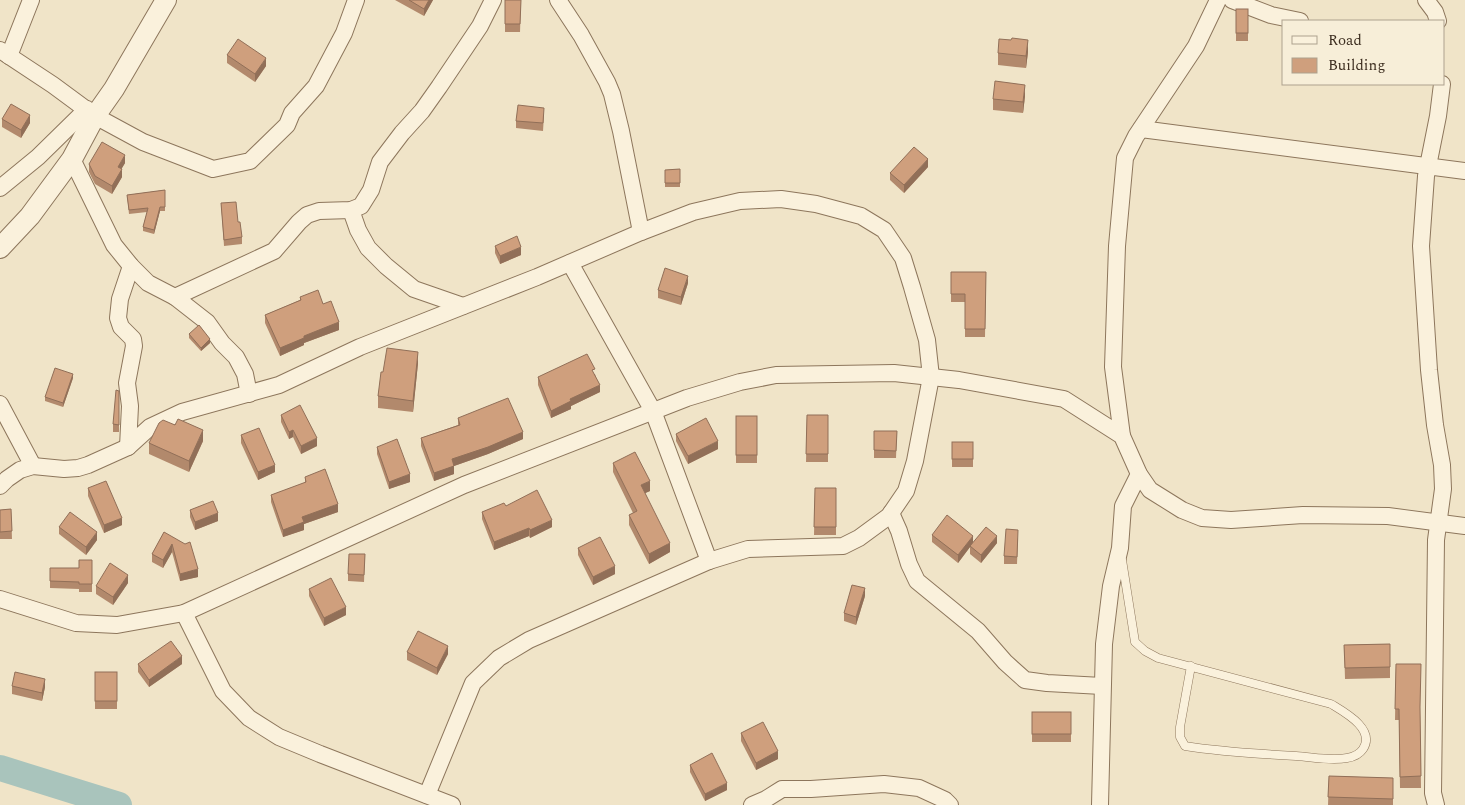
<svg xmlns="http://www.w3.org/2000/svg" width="1465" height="805" viewBox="0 0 1465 805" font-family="Spectral,serif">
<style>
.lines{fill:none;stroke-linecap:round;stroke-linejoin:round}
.river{stroke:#a9c4bc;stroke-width:26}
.service-casing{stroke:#8d765c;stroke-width:9}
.minor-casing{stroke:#8d765c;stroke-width:18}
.tertiary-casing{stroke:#8d765c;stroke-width:22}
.service{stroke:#faf1dc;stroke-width:8}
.minor{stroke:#faf1dc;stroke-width:16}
.tertiary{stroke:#faf1dc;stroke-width:20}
.wall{fill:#b2896c}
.shaded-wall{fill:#916f58}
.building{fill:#cf9f7d;stroke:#916f58}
</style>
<rect width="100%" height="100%" fill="#f0e4c8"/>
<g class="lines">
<polyline class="river" points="0,768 119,805"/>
<g class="service-casing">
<path id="service" d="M1122 560 1135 642 1145 651 1158 658 1331 704C1344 712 1376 729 1363 749 1359 755 1353 757 1347 758 1330 761 1313 757 1296 756 1259 754 1222 752 1185 746L1180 737V727L1191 666"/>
</g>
<g class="minor-casing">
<g id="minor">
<polyline points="558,0 581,35 607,82 612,94 621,131 641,232"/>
<polyline points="1232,0 1271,15 1300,21"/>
<polyline points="1426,0 1435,12 1438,21"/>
<polyline points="0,50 53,85 95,116 143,142 213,169 250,161 287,125 292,113 316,86 344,33 356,0"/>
<polyline points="9,56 31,0"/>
<polyline points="1141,129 1465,171"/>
<polyline points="72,159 114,245 131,266 148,283 175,297 207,322 222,343 236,357 245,374 249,394"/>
<polyline points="0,188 38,157 87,109"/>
<polyline points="351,210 358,230 368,248 386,266 414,289 463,306"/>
<polyline points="570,263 653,411 709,561"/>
<polyline points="175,297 274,251 299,222 307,215 319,211 351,210 361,206 371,190 380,162 402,133 422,111 439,87 480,26 493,0"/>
<polyline points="0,404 33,466"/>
<polyline points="1122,436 1113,367 1117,246 1125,158 1136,136 1196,46 1218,0"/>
<polyline points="128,447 130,406 127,383 134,346 133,339 121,327 118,318 120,299 131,266"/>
<polyline points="0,486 7,479 20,470 33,466 64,469 78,468 88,465 128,447 150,427 182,412 279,385 360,347 537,277 641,232 693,212 740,201 781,199 816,204 861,216 884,230 903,258 912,287 927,340 931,377 915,461 906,491 889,516 859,538 843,546 748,549 709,561 529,640 499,658 473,683 427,795"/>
<polyline points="891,513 899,531 909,564 917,581 978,631 1005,662 1025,680 1047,683 1102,686"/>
<polyline points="0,599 76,623 117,625 184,613 464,485 687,398 740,382 776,375 894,373 959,380 1064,399 1122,436 1139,474 1150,490 1182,510 1202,518 1231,520 1303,515 1388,516 1465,526"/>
<polyline points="184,613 223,691 249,718 279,737 320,754 452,805"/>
<polyline points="752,805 766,799 782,789 811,789 884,784 919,788 945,800 950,805"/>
<polyline points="1100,805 1104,644 1111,586 1120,548 1123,506 1139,474"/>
<polyline points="1436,805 1433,793 1436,540 1443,489 1442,465 1435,425 1429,370 1421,246 1426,176 1438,116 1442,84"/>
</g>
</g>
<g class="tertiary-casing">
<polyline id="tertiary" points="0,248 30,216 72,159 95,116 114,89 166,0"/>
</g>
<use href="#service" class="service"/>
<use href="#minor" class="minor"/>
<use href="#tertiary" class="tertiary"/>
</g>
<g class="wall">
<polygon points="395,0 433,0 424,16"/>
<polygon points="521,0 520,32 505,32 505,24"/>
<rect x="1236" y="9" width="12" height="32"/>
<polygon points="1028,52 1026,68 998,65 998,53"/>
<polygon points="227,55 266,66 255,82 227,63"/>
<polygon points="1025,96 1023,113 993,110 993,99"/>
<polygon points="544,115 543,131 516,128 516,121"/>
<polygon points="2,119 30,123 21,138 2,127"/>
<polygon points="125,163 121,169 122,177 112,194 95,184 89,172 89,164"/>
<polygon points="928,167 904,193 890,180 890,173"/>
<polygon points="680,169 680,187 665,187 665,170"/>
<polygon points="165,190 165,211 160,211 154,234 143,231 143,227 147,212 129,214 127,195"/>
<polygon points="221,203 238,222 242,237 242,244 224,246"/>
<polygon points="495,246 521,255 500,264 495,253"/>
<polygon points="951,272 986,272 985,337 965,337 965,302 951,302"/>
<polygon points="688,283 681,305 658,298 658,290"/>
<polygon points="300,297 323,304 339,330 304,343 304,345 280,356 265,323 265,315 300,300"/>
<polygon points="189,334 210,343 201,351 189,338"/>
<polygon points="418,363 413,412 378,408 378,396 383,372"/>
<polygon points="595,374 600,392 571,406 571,409 551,418 538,385 538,377"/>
<polygon points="73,378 63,407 45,401 45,397"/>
<polygon points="119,391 119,432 113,432 113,424"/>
<polygon points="281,415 317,446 301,454 293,437 289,439 281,422"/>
<polygon points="807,415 828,415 828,462 806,462"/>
<rect x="736" y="416" width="21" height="47"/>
<polygon points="458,418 523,439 488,454 454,466 454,474 434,481 421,446 421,438 458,425"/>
<polygon points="874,431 897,431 896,458 874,458"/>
<polygon points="676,434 718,449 688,464 676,441"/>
<polygon points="241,435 275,472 258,480 241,443"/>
<polygon points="203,441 189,472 149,454 149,443"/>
<rect x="952" y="442" width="21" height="25"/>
<polygon points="377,447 410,482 389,489 377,454"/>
<polygon points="613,463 650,491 645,493 670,552 649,564 629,525 629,515 633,513 613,472"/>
<polygon points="305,477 338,512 304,524 304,530 283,537 271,502 271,495 305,483"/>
<polygon points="88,488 122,525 104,533 88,496"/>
<polygon points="815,488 836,488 836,535 814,535"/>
<polygon points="506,506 552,527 530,538 529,536 494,550 482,519 482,512"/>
<polygon points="11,509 12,539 0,539 0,510"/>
<polygon points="190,510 218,521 195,530 190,517"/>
<polygon points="59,527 97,540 86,555 59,534"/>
<polygon points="164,532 198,577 180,581 172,552 163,568 152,562 152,554"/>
<polygon points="932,535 973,543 997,543 981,563 970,554 970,547 958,563 932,542"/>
<polygon points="1018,538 1017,564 1004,564 1004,556"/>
<polygon points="578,548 615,574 593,585 578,555"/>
<polygon points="365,554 364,582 348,581 348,574"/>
<polygon points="92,560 92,592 79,592 79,589 50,588 50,581 79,568"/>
<polygon points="128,583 113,605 96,594 96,586"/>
<polygon points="309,589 346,615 324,626 309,596"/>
<polygon points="865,596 856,625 844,621 844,613"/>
<polygon points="1390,644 1390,678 1345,679 1344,645"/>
<polygon points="407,652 448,654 437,675 407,660"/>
<polygon points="138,664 182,664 149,687 138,672"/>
<polygon points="1396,664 1420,714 1421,788 1400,788 1399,720 1395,720"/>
<rect x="95" y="672" width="22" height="37"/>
<polygon points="12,686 45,687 42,701 12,694"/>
<rect x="1032" y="712" width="39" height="30"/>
<polygon points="741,733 778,759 756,770 741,741"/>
<polygon points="690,765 727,790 705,801 690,772"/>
<polygon points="1329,776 1393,778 1393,805 1328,805"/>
</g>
<g class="shaded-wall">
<polygon points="429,0 433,0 424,16 424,9"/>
<polygon points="1028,40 1028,52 1026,68 1026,56"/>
<polygon points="266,58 266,66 255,82 255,74"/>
<polygon points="1025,85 1025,96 1023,113 1023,102"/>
<polygon points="30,115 30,123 21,138 21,130"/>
<polygon points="125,155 125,163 118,175 118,167"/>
<polygon points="928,159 928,167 904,193 904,185"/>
<polygon points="122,169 122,177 112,194 112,186"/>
<polygon points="160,207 160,211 154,234 154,230"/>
<polygon points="521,247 521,255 500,264 500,256"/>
<polygon points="688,276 688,283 681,305 681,297"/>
<polygon points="339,322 339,330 304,343 304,345 280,356 280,348 304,336"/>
<polygon points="210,339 210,343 201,351 201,348"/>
<polygon points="418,352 418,363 413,412 413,401"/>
<polygon points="73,374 73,378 63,407 63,403"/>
<polygon points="600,385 600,392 571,406 571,409 551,418 551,411 570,399"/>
<polygon points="203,430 203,441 189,472 189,461"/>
<polygon points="293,430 293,437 289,439 289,432"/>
<polygon points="523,432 523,439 488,454 454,466 454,474 434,481 434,473 452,459"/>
<polygon points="317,438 317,446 301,454 301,446"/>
<polygon points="718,441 718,449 688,464 688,456"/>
<polygon points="275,465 275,472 258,480 258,472"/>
<polygon points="410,474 410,482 389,489 389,482"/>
<polygon points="650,481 650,491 641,495 641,485"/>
<polygon points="338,504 338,512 304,524 304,530 283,537 283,530 302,517"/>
<polygon points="218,513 218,521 195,530 195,522"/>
<polygon points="122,518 122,525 104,533 104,525"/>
<polygon points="552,520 552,527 530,538 530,530"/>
<polygon points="529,528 529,536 494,550 494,542"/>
<polygon points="97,532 97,540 86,555 86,547"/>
<polygon points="973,536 973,543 958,563 958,555"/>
<polygon points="997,536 997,543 981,563 981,555"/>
<polygon points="670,543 670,552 649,564 649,554"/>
<polygon points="172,544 172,552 163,568 163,560"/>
<polygon points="615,566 615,574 593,585 593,577"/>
<polygon points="198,569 198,577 180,581 180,574"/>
<polygon points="128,575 128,583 113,605 113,597"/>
<polygon points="865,588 865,596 856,625 856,617"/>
<polygon points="346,607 346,615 324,626 324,618"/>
<polygon points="448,646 448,654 437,675 437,668"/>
<polygon points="182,656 182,664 149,687 149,680"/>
<polygon points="45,679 45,687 42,701 42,693"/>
<polygon points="778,751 778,759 756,770 756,763"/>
<polygon points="727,783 727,790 705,801 705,794"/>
</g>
<g class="building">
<polygon points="409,0 429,0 424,9"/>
<polygon points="505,0 521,0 520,24 505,24"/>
<rect x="1236" y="9" width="12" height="24"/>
<polygon points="1012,38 1028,40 1026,56 998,53 999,39 1011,40"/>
<polygon points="238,39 266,58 255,74 227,55"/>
<polygon points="995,81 1025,85 1023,102 993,99"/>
<polygon points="11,104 30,115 21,130 2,119"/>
<polygon points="518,105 544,108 543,123 516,121"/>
<polygon points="102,142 125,155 118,167 122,169 112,186 95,176 89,164"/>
<polygon points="914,147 928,159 904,185 890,173"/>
<polygon points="680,169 680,183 665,183 665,170"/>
<polygon points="165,190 165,207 160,207 154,230 143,227 148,208 129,210 127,195"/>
<polygon points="236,202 238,222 240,222 242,237 224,240 221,203"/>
<polygon points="517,236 521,247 500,256 495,246"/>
<polygon points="665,268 688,276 681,297 658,290"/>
<polygon points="951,272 986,272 985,329 965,329 965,294 951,294"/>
<polygon points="318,290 323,304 331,301 339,322 304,336 304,338 280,348 265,315 301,300 300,297"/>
<polygon points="199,325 210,339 201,348 189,334"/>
<polygon points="387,348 418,352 413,401 378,396 381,372 383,372"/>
<polygon points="587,354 595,369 592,370 600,385 570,399 571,401 551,411 538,377"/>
<polygon points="55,368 73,374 63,403 45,397"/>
<polygon points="116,390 119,391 119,425 113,424"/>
<polygon points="508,398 523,432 488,447 452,459 454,466 434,473 421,438 460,425 458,418"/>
<polygon points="300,405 317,438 301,446 293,430 289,432 281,415"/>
<polygon points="807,415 828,415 828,454 806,454"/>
<rect x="736" y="416" width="21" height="39"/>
<polygon points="706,418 718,441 688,456 676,434"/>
<polygon points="178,419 203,430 189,461 149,443 159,423 163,420 175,425"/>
<polygon points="259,428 275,465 258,472 241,435"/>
<polygon points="874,431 897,431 896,451 874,450"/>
<polygon points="397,439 410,474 389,482 377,447"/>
<rect x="952" y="442" width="21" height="17"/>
<polygon points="635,452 650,481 641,485 670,543 649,554 629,515 637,511 613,463"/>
<polygon points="325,469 338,504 302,517 304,522 283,530 271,495 306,482 305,477"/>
<polygon points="106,481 122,518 104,525 88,488"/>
<polygon points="815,488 836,488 836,527 814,527"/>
<polygon points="537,490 552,520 530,530 529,528 494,542 482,512 504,503 506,506"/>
<polygon points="213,501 218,513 195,522 190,510"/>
<polygon points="11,509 12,531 0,532 0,510"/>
<polygon points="70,512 97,532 86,547 59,527"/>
<polygon points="947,515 973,536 958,555 932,535"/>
<polygon points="986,527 997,536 981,555 970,546"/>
<polygon points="1006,529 1018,530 1017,557 1004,556"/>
<polygon points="164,532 185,544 190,542 198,569 180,574 172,544 163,560 152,554"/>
<polygon points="600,537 615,566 593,577 578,548"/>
<polygon points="349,554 365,554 364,575 348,574"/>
<polygon points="79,560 92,560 92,584 79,584 79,582 50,581 50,568 79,568"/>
<polygon points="110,563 128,575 113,597 96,586"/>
<polygon points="331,578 346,607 324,618 309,589"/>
<polygon points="852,585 865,588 856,617 844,613"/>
<polygon points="418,631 448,646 437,668 407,652"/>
<polygon points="171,641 182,656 149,680 138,664"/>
<polygon points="1390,644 1390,667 1345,668 1344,645"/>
<polygon points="1396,664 1421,664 1420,707 1421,776 1400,777 1399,709 1395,709"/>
<polygon points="15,672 45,679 42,693 12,686"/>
<rect x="95" y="672" width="22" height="29"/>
<rect x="1032" y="712" width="39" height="22"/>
<polygon points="763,722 778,751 756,763 741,733"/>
<polygon points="712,753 727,783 705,794 690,765"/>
<polygon points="1329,776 1393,778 1393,799 1328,797"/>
</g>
<rect x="1282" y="20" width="162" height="65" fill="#f7eed8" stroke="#ada18e"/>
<rect x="1292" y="36" width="25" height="8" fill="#faf1dc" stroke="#ada18e"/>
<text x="1328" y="45" font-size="15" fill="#3d2e20">Road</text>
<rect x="1292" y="58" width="25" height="15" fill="#cf9f7d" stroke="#ada18e"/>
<text x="1328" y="70" font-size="15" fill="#3d2e20">Building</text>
</svg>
